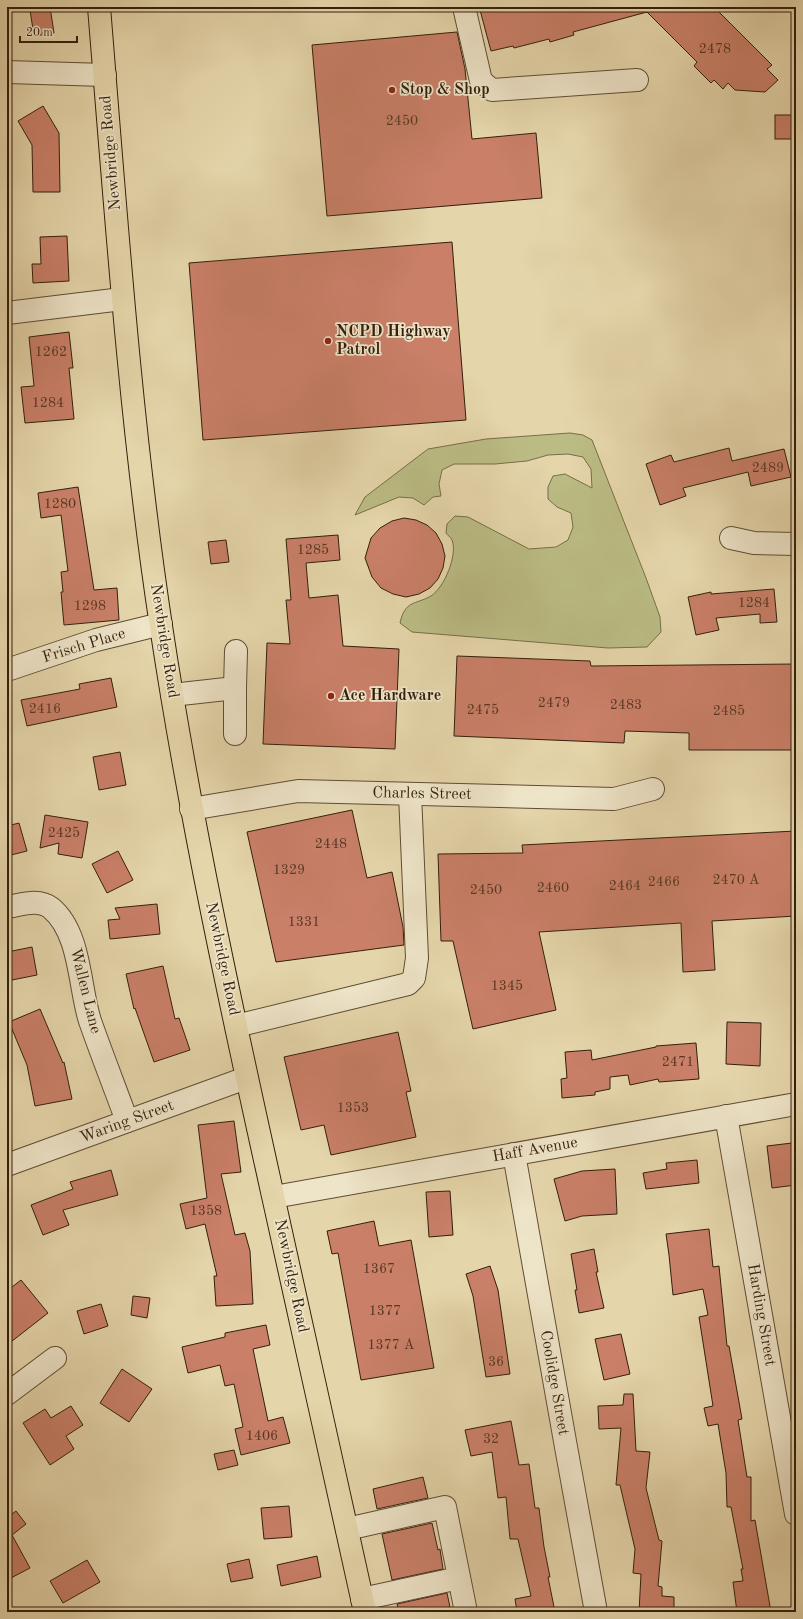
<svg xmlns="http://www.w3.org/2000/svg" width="803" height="1619" viewBox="0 0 803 1619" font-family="'Old Standard TT',serif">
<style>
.green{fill:#bbbc84;stroke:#776e48}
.building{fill:#c97f68;stroke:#331f0d}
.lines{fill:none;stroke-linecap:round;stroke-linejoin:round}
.minor-casing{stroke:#604c34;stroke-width:24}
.major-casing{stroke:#331f0d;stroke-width:24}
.minor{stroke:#eee4c8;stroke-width:22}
.major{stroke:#e5d5aa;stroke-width:22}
.poi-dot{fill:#8f2418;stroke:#eee4c8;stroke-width:1.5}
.labels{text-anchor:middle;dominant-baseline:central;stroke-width:3.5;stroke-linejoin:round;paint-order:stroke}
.number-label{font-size:14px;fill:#583724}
.poi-label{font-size:16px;font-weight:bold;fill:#331f0d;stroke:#eee4c8;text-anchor:start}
.street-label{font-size:16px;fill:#331f0d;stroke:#eee4c8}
</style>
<rect width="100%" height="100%" fill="#e5d5aa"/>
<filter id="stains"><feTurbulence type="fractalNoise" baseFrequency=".005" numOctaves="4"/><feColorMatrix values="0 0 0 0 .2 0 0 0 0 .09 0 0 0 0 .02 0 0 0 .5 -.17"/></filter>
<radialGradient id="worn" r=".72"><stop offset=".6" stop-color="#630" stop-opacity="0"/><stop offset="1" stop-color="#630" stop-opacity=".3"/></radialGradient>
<path class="green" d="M570 433 583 435 592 440 646 578 660 617 661 632 647 647 608 648 412 632 400 623C405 600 415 605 431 596 444 588 458 555 452 540 451 537 447 535 446 533L447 524 455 516 468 517 529 549 556 547 568 540 573 527 571 513 557 507 548 499V487L553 476 565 474 592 488 591 469 583 457 568 454 548 455 527 461 495 464H454L442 470 439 484 441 496 433 497 424 505 413 498 399 497 355 515 365 497 428 449 486 439Z"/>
<g class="building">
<polygon points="45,7 50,7 54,33 34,36 30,10"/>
<polygon points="492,7 714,7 772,65 767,69 778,80 765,92 735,90 728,83 723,89 714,80 711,83 694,66 697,62 647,12 573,32 574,35 550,42 549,39 514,48 513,46 491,51 480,10"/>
<polygon points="457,32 465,69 472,139 536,133 542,198 327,216 312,45"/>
<polygon points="43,106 59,133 60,192 33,192 32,145 18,121"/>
<rect x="775" y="115" width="21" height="24"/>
<polygon points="67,236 69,281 33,283 32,264 41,264 40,237"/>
<polygon points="452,242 466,420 203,440 189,263"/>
<polygon points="69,332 73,368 69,368 74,419 25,423 21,387 34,386 29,337"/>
<polygon points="729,448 732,461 784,449 791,477 751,486 748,472 683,488 686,496 660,505 646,464 671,455 674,462"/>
<polygon points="78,487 94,590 117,588 119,620 64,625 61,592 63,592 61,572 68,571 61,515 41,518 38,493"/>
<polygon points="404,518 416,520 427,525 436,533 442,544 445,556 443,568 438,579 430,588 419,594 406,597 393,594 381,588 372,577 365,558 371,538 380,528 392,521"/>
<polygon points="338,535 340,560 306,563 309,598 338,595 343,646 399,649 395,749 263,744 267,643 290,644 286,600 291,600 286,539"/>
<polygon points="226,540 229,562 211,564 208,542"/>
<polygon points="774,589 777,622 760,623 760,614 716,618 719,630 696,635 688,597 711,592 711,594"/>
<polygon points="457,656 590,661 591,666 796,664 796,750 689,750 689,733 625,731 624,743 454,736"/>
<polygon points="111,678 117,707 27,726 21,700 80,689 79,684"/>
<polygon points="120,752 126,785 99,790 93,757"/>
<polygon points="352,810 367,878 392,872 403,927 404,945 276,962 247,832"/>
<polygon points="45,815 88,822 82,858 58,854 59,843 40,848"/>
<polygon points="19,823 27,851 7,856 7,826"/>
<polygon points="796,831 796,916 712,921 715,970 683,972 681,923 539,932 556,1010 473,1029 453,941 441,941 438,854 523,853 522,845"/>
<polygon points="118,851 133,880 107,893 92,864"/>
<polygon points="157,904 160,934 110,939 108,920 120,919 115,908"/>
<polygon points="32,947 37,975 7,981 7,952"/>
<polygon points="163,966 175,1019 179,1018 190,1050 154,1062 135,1008 134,1009 126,974"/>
<polygon points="40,1009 63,1063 64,1062 72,1099 35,1106 27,1065 9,1022"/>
<polygon points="727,1022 761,1023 760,1066 726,1064"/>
<polygon points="398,1032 411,1091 406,1092 416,1137 331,1155 324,1125 301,1130 284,1057"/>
<polygon points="696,1043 699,1079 659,1082 658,1079 630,1085 628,1075 610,1077 610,1089 595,1092 595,1095 562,1098 561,1079 567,1078 565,1052 591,1050 592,1060 656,1047 656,1046"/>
<polygon points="234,1121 241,1172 221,1174 235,1235 245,1233 250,1251 253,1304 216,1306 214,1276 217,1276 205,1224 186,1229 180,1204 207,1198 198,1125"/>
<polygon points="792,1143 796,1185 772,1188 767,1146"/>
<polygon points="697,1160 699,1183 646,1189 643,1173 667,1169 666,1163"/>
<polygon points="615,1169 617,1214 582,1216 565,1221 554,1179 582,1171"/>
<polygon points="111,1170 118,1195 63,1210 69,1225 43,1235 31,1205 73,1189 70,1182"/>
<polygon points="450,1191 453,1235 429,1237 426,1192"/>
<polygon points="374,1221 379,1246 411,1240 434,1368 361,1380 338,1253 332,1254 327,1231"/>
<polygon points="709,1229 713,1267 719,1266 727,1346 729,1346 742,1419 738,1420 747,1477 751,1477 751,1521 755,1520 771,1612 737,1612 733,1582 743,1581 741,1569 743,1569 731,1507 727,1507 726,1473 718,1424 708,1426 704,1408 713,1406 699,1317 708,1315 703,1289 673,1295 669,1255 666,1234"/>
<polygon points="594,1249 598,1272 596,1272 604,1308 579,1313 575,1290 577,1290 571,1254"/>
<polygon points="490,1266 498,1290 510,1374 486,1377 473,1296 466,1274"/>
<polygon points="21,1280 48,1313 7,1345 7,1291"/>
<polygon points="133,1296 150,1298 147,1318 131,1315"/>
<polygon points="101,1304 108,1326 84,1334 77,1311"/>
<polygon points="266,1325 270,1345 253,1349 268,1421 283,1417 290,1443 241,1455 235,1429 243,1427 234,1384 225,1386 220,1365 188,1373 182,1347 225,1337 225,1333"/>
<polygon points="621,1334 630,1374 604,1380 595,1339"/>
<polygon points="122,1369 152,1389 129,1422 100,1403"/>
<polygon points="624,1394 633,1394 636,1451 650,1452 646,1488 659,1540 662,1541 658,1586 662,1587 662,1596 674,1597 674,1612 639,1612 641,1574 633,1573 635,1549 620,1485 616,1485 621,1428 599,1429 598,1406 623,1405"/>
<polygon points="71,1406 83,1425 66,1436 74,1449 50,1465 23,1423 45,1409 51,1418"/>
<polygon points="511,1421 519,1465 529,1464 535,1508 539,1508 544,1547 550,1577 548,1577 555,1612 517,1612 515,1599 531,1596 518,1539 510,1539 506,1497 498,1498 492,1452 471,1456 465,1430"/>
<polygon points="234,1450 238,1465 218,1470 214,1454"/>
<polygon points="423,1477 428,1498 377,1509 373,1489"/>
<polygon points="289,1506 292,1537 264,1539 261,1508"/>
<polygon points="16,1511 26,1524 12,1535 30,1568 7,1580 7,1518"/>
<polygon points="432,1523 438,1550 440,1549 443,1569 392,1580 382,1534"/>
<polygon points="317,1556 321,1577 281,1586 277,1565"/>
<polygon points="249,1559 253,1578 231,1582 227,1564"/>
<polygon points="87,1560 100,1582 63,1603 50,1581"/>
<polygon points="447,1593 451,1612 399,1612 397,1604"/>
</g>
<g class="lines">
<g class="minor-casing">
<g id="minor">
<polyline points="464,7 481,81 492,90 637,80"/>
<polyline points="7,72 105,75"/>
<polyline points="7,313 122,299"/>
<polyline points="731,538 754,543 796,544"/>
<polyline points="7,670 96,640 161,624"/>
<polyline points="235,688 236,651"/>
<polyline points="172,695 235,688 235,734"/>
<polyline points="191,809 298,791 614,799 653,789"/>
<path d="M7 907C21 905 38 898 51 908 81 933 79 987 90 1021 102 1055 115 1088 127 1121"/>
<polyline points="236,1026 408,984 414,978 417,958 410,794"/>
<polyline points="726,1116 796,1514"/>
<polyline points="514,1154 566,1447 596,1612"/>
<polyline points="7,1165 246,1078"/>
<polyline points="274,1197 796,1104"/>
<polyline points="7,1394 55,1358"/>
<polyline points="347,1529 445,1507 466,1612"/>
<polyline points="362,1599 459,1578"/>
</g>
</g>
<g class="major-casing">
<path id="major" d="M99 7C116 214 130 421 161 626 190 818 231 1007 273 1196 304 1335 334 1473 365 1612"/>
</g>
<use href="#minor" class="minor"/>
<use href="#major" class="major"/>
</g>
<g class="poi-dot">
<circle cx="392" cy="90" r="4"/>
<circle cx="328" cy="341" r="4"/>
<circle cx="331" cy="696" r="4"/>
</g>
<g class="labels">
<g class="number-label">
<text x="715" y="49">2478</text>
<text x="402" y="121">2450</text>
<text x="51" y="352">1262</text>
<text x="48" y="403">1284</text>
<text x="768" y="468">2489</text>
<text x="60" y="504">1280</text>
<text x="313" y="550">1285</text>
<text x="754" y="603">1284</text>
<text x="90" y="606">1298</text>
<text x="554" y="703">2479</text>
<text x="626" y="705">2483</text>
<text x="45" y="709">2416</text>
<text x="483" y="710">2475</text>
<text x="729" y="711">2485</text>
<text x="64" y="833">2425</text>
<text x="331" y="844">2448</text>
<text x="289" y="870">1329</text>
<text x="736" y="880">2470 A</text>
<text x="664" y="882">2466</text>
<text x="625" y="886">2464</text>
<text x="553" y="888">2460</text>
<text x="486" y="890">2450</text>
<text x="304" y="922">1331</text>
<text x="507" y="986">1345</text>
<text x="678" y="1062">2471</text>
<text x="353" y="1108">1353</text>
<text x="206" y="1211">1358</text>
<text x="379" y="1269">1367</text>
<text x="385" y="1311">1377</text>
<text x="391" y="1345">1377 A</text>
<text x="496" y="1362">36</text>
<text x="262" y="1436">1406</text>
<text x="491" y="1439">32</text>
</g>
<g class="poi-label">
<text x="400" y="90">Stop &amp; Shop</text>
<text x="336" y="332">NCPD Highway<tspan x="336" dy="18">Patrol</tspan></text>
<text x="339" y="696">Ace Hardware</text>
</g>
<g class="street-label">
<text transform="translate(111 153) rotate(-95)">Newbridge Road</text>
<text transform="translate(164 641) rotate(81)">Newbridge Road</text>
<text transform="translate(84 646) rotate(-17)">Frisch Place</text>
<text transform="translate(422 794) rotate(1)">Charles Street</text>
<text transform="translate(222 959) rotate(78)">Newbridge Road</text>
<text transform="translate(85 991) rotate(76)">Wallen Lane</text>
<text transform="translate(127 1122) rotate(-20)">Waring Street</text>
<text transform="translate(535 1150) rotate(-10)">Haff Avenue</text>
<text transform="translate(291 1276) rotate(78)">Newbridge Road</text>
<text transform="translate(761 1315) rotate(80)">Harding Street</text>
<text transform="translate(554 1383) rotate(80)">Coolidge Street</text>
</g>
</g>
<rect width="803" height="1619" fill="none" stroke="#e5d5aa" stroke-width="24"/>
<rect x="8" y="8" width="787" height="1603" fill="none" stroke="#331f0d" stroke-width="2"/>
<rect x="12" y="12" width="779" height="1595" fill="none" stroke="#331f0d"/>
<path d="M20 36v6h57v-6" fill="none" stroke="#331f0d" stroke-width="2"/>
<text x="26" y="36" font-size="12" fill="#331f0d" stroke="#eee4c8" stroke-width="3" paint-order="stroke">20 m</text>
<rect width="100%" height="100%" filter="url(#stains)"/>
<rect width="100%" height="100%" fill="url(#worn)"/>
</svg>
